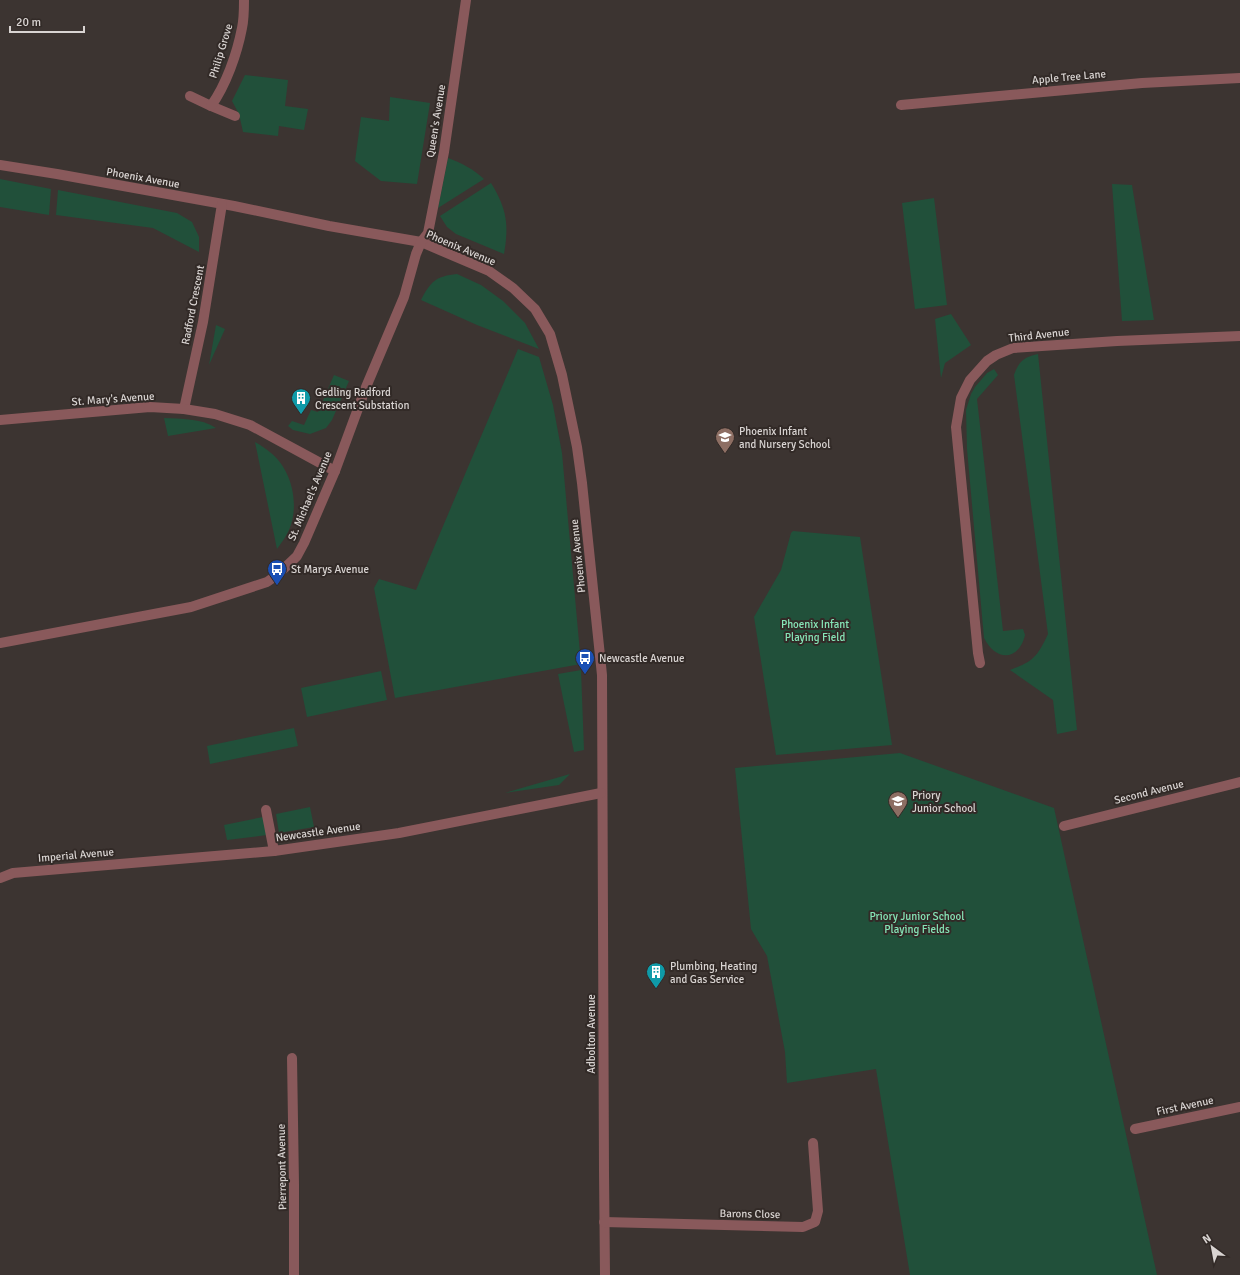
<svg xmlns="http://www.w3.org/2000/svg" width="1240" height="1275" viewBox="0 0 1240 1275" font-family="Signika,sans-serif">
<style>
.green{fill:#21503a}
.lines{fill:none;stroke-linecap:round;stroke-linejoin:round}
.minor{stroke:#89595b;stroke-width:10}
.labels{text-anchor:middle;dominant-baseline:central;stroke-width:4;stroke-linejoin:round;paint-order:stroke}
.street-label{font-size:11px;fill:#d9d4d2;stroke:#322a27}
.poi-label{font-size:11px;fill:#d9d4d2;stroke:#322a27;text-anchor:start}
.park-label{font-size:11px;fill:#86e5b7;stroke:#322a27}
</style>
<rect width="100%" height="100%" fill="#3c3431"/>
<g class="green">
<polygon points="245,75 288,80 285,106 308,109 304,130 279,126 278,136 243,132 239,114 232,101"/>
<polygon points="390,97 430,103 417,184 381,181 355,161 361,117 389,121"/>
<path d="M448 158C462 163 473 169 484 179L438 208Z"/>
<polygon points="0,179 51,189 49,215 0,207"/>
<path d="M491 183C507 209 509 225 504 254L456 234 447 227 440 216Z"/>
<polygon points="1112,184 1132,185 1154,320 1122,321"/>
<polygon points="58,190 177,213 192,222 199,237 199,252 153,228 56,215"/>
<polygon points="934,198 947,305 915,309 902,203"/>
<path d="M457 274 481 285 503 301 525 323 539 349 477 325 421 300C430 282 436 276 457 274Z"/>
<polygon points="951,314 971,345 945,363 941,378 935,319"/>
<polygon points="216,325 225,329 209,365"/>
<polygon points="518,349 539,357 553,405 562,453 581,664 395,698 374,588 379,579 416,590"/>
<path d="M1038 354 1077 730 1057 734 1053 700 1010 670C1034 661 1037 657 1048 634L1014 375C1019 361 1024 357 1038 354Z"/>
<path d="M994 369 998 375 977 399 1003 631 1023 629 1025 635C1019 661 996 662 984 638L967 449 966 410 971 394 975 387 987 373Z"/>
<polygon points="334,375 349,381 332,420 326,428 310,434 293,430 288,426 292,421 304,425 311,410 318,412"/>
<path d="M164 418C181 419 201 418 216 428L168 436Z"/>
<path d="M255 442C261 445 266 449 271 453 292 470 300 505 289 530 286 537 281 543 277 549Z"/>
<polygon points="793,531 860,537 892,745 776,755 754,617 781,570 791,533"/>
<polygon points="581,670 584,750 574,752 558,674"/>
<polygon points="381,671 387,700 307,717 301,688"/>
<polygon points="294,728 298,746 210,764 207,746"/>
<polygon points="900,753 1054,808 1157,1275 910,1275 876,1069 787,1083 785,1052 767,956 751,929 735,768"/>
<polygon points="570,774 559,785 505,793"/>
<polygon points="310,807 314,827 279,833 276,814"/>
<polygon points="263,817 267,835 227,840 224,825"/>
</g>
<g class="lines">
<g class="minor">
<polyline points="190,96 211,106 235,116"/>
<polyline points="901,105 1142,83 1240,78"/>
<path d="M211 106C226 85 237 54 242 28 244 19 244 9 244 0"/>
<polyline points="0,165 57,174 234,206 329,226 421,242 489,271 513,288 535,309 550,334 562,375 577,447 582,483 602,675 604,1172 605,1275"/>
<polyline points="184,409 203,322 222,204"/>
<polyline points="0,420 150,407 184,409 215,414 250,425 335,471"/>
<polyline points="0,643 191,607 267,582 277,575 297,556 304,543 335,471 366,387 404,297 416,254 421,242 428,233 444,152 466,0"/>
<polyline points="980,663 978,653 956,427 961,398 970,380 987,361 996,355 1013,348 1117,341 1240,336"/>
<polyline points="266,810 274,851"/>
<polyline points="1064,826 1240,782"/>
<polyline points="0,878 13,873 274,851 399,833 601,793"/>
<polyline points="292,1058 294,1184 294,1275"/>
<polyline points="1135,1129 1240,1107"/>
<polyline points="604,1222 803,1227 815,1222 818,1211 813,1143"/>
</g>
</g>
<defs>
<g id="building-pin" transform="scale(1)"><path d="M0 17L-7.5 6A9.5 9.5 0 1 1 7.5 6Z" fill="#0f9aa8" stroke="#322a27"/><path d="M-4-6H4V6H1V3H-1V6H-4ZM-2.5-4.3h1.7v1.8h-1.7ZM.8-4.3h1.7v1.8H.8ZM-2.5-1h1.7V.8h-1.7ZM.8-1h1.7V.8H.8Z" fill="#fff"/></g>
<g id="school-pin" transform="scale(1)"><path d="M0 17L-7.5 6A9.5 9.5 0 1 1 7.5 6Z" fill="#8d6e63" stroke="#322a27"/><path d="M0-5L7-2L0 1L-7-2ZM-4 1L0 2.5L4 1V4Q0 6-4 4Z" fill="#fff"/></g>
<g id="bus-pin" transform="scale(1)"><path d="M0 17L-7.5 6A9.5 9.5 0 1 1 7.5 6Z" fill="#1a4fb4" stroke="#322a27"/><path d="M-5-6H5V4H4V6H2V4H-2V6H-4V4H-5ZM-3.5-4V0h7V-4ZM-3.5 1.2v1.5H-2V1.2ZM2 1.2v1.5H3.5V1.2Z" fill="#fff"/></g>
</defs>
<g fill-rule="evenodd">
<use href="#building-pin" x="301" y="398"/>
<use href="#school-pin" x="725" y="437"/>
<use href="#bus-pin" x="277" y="569"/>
<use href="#bus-pin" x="585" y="658"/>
<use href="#school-pin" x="898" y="801"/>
<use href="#building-pin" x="656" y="972"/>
</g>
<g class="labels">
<g class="street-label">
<text transform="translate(221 51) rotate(-73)">Philip Grove</text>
<text transform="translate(1069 77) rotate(-5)">Apple Tree Lane</text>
<text transform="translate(436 121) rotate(-81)">Queen's Avenue</text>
<text transform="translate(143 178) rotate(10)">Phoenix Avenue</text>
<text transform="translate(461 248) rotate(23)">Phoenix Avenue</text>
<text transform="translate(193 305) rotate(-79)">Radford Crescent</text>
<text transform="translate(1039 335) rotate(-6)">Third Avenue</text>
<text transform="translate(113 399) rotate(-4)">St. Mary's Avenue</text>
<text transform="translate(310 496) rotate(-67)">St. Michael's Avenue</text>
<text transform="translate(578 556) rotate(-96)">Phoenix Avenue</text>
<text transform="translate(1149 792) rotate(-14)">Second Avenue</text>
<text transform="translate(318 832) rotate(-8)">Newcastle Avenue</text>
<text transform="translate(76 855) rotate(-5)">Imperial Avenue</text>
<text transform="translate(591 1034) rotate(-90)">Adbolton Avenue</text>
<text transform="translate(1185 1106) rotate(-12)">First Avenue</text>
<text transform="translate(282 1167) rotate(-91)">Pierrepont Avenue</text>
<text transform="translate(750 1214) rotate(1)">Barons Close</text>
</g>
<g class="poi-label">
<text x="315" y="392">Gedling Radford<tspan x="315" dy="13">Crescent Substation</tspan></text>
<text x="739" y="431">Phoenix Infant<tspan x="739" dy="13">and Nursery School</tspan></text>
<text x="291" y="569">St Marys Avenue</text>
<text x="599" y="658">Newcastle Avenue</text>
<text x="912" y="795">Priory<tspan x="912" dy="13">Junior School</tspan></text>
<text x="670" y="966">Plumbing, Heating<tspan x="670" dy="13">and Gas Service</tspan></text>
</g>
<g class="park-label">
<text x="815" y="624">Phoenix Infant<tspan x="815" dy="13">Playing Field</tspan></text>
<text x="917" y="916">Priory Junior School<tspan x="917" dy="13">Playing Fields</tspan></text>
</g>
</g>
<g transform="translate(1212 1247) rotate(328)" stroke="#322a27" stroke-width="3" paint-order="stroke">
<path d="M0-3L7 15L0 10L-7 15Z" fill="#d9d4d2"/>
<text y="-6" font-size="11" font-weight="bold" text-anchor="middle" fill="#d9d4d2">N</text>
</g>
<path d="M10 26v6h74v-6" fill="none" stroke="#d9d4d2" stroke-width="2"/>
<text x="16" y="26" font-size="12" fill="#d9d4d2" stroke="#322a27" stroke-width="3" paint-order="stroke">20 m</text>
</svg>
